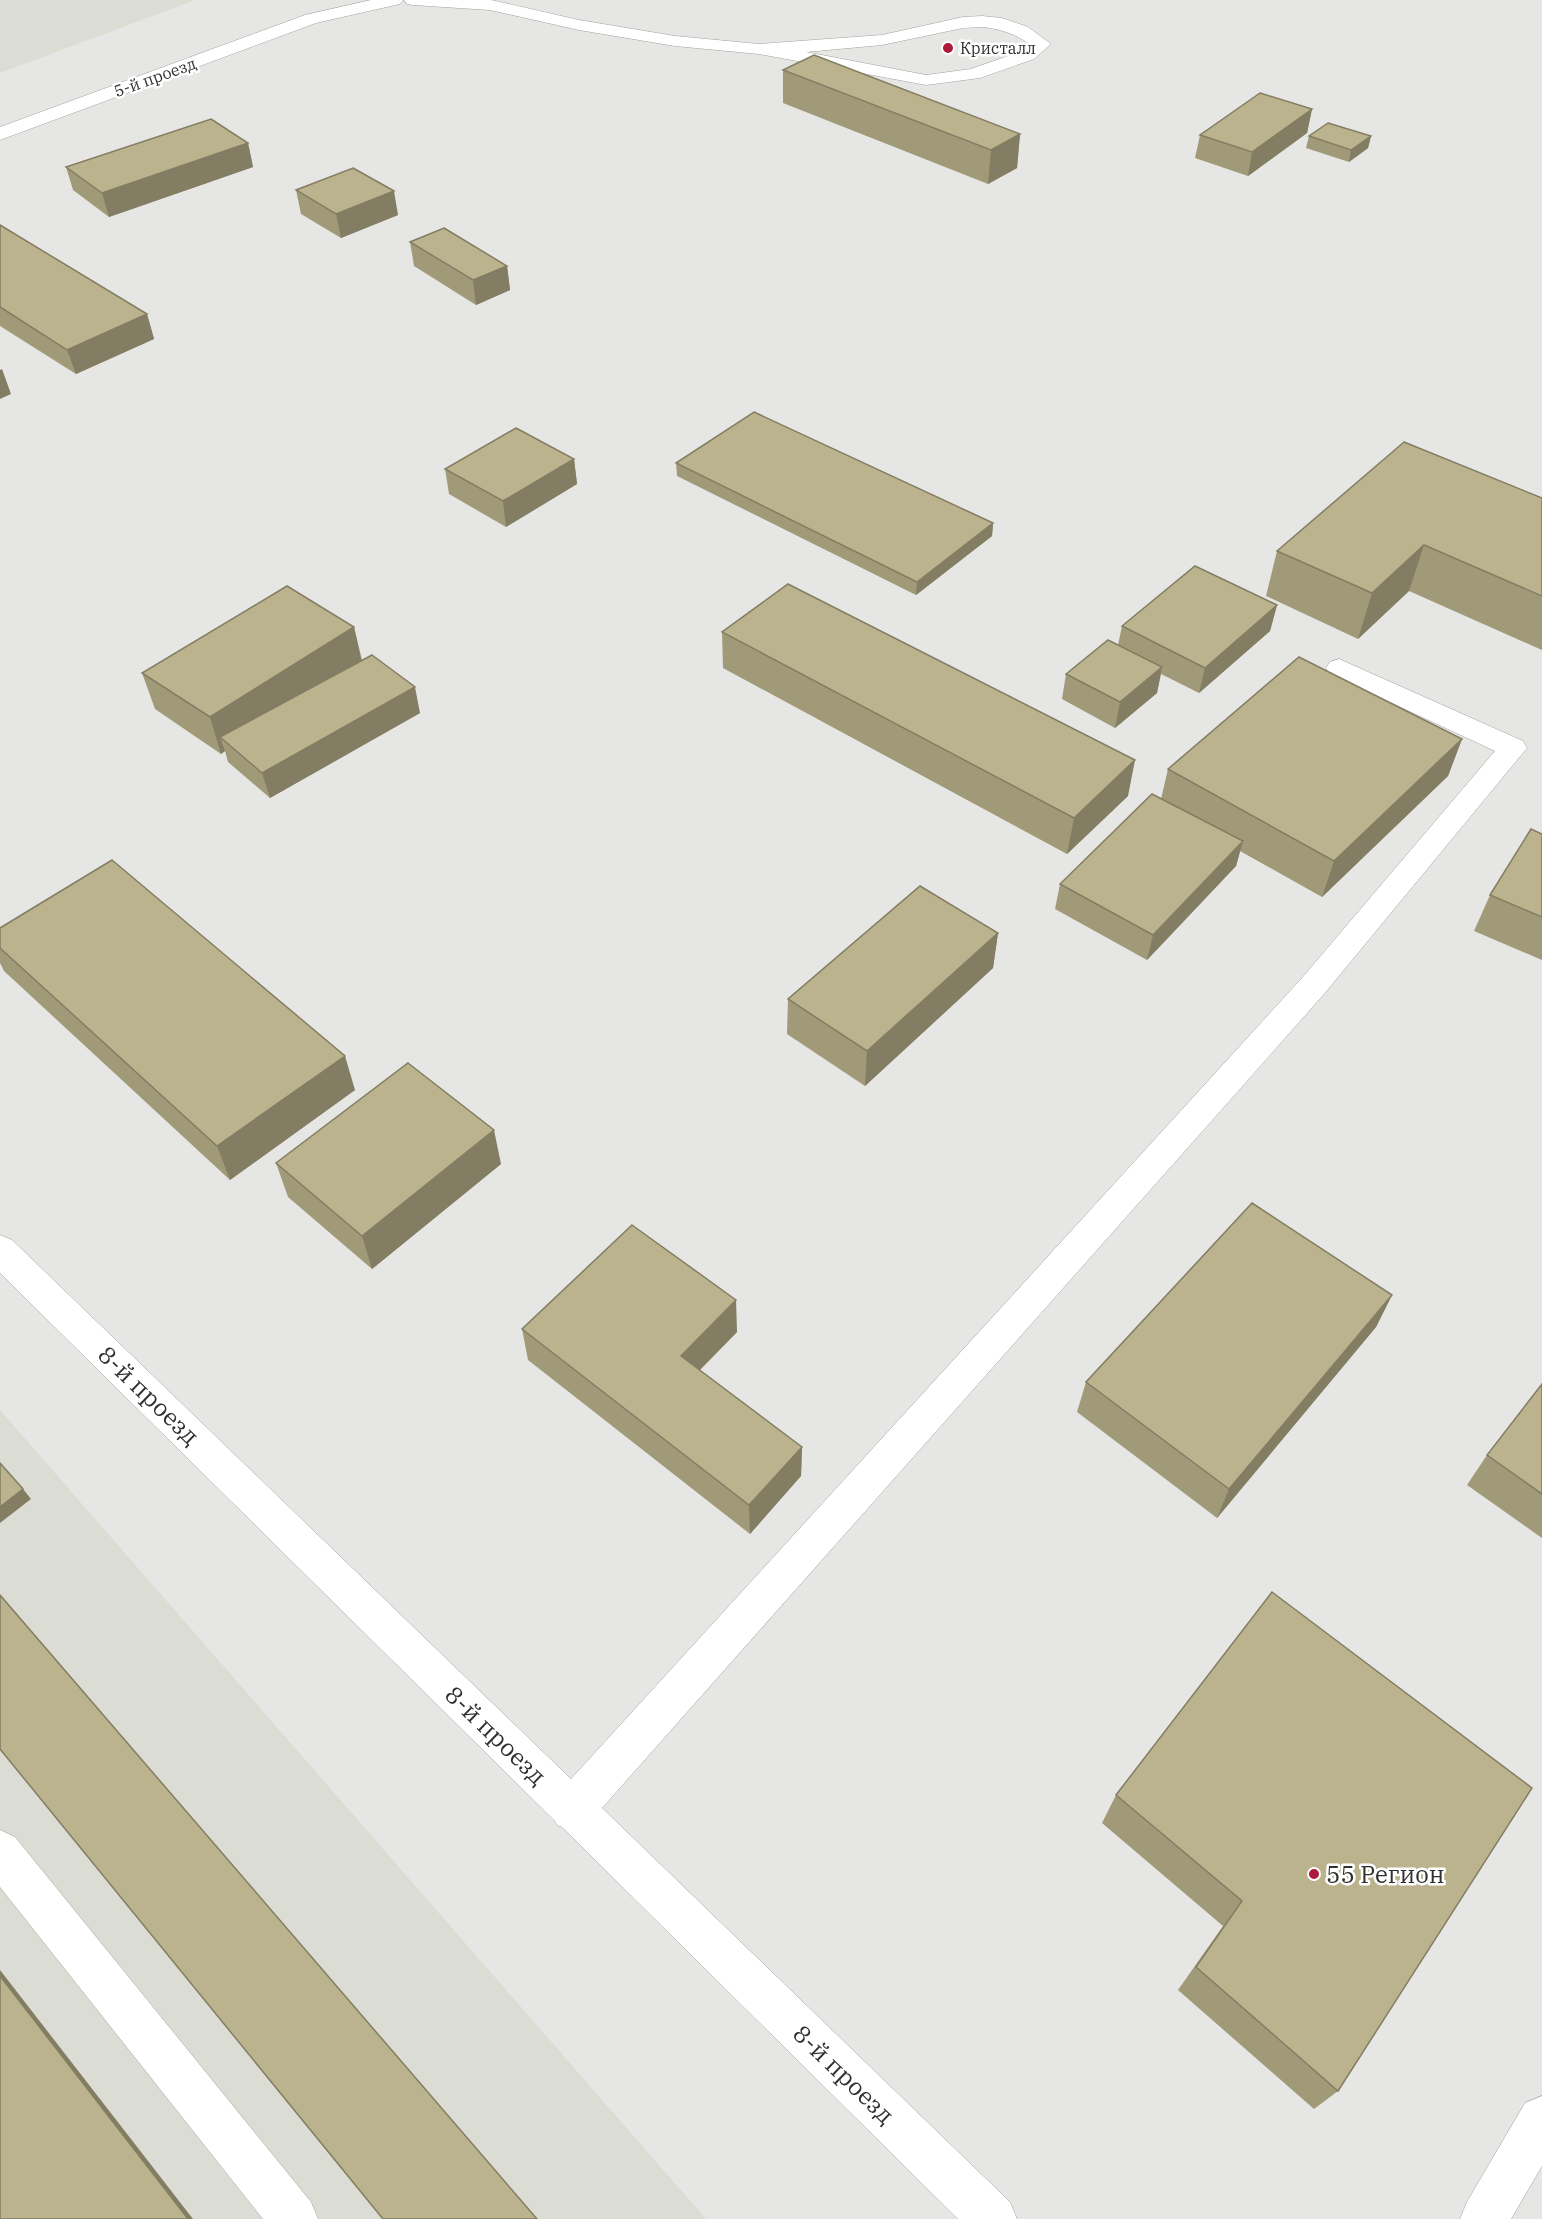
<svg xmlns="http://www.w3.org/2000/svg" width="1542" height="2219" viewBox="0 0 1542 2219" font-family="'IBM Plex Serif',serif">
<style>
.built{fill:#dbdcd3}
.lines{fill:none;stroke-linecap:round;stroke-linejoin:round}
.minor-casing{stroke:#a1a29f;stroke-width:1}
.minor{fill:#fff;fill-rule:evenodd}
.wall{fill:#a19a79}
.shaded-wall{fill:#837d63}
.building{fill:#bbb38d;stroke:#837d63;stroke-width:1.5}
.poi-dot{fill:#ae193d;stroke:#fff;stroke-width:2}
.labels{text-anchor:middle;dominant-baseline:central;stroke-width:5;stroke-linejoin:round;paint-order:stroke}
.far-poi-label{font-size:16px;fill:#30302f;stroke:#fff;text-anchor:start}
.far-street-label{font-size:16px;fill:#30302f;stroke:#fff}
.near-street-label{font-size:24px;fill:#30302f;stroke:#fff}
.near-poi-label{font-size:24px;fill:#30302f;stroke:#fff;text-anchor:start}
</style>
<rect width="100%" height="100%" fill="#e6e7e4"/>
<g class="built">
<polygon points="0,0 195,0 0,73"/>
<polygon points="0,1410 706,2219 0,2219"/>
</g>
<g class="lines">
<g class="minor-casing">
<g id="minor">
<polygon points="371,0 403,0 400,4 316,23 0,140 0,127 305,15"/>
<path d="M404 0H491L579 20 675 36 759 44 882 35 963 17 982 16 1002 18 1028 27 1051 44 1034 59 980 78 926 85 759 54 675 46 579 30 490 10 413 5 407 4ZM982 27C1001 29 1015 34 1030 44L1022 51 971 69 926 75 806 52 882 45 963 28Z"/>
<polygon points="1339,659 1523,741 1527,748 1324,994 602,1808 1010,2202 1017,2219 958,2219 562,1827 557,1825 555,1821 0,1273 0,1235 12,1240 571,1779 1302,978 1495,751 1330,674 1326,668 1330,662"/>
<polygon points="0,1830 15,1837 311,2202 318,2219 263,2219 0,1887"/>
<polygon points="1542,2096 1542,2166 1511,2219 1460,2219 1467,2202 1525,2103"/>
</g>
</g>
<use href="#minor" class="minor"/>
</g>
<g class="wall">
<polygon points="783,70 1020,134 1017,168 988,184 783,103"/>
<polygon points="1312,109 1307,133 1248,176 1195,158 1200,135"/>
<polygon points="1309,136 1371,136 1368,148 1349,162 1306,148"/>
<polygon points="248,143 253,167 109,217 73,190 66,167"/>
<polygon points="296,190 398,215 341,238 301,214"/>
<polygon points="0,225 147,314 154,339 76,374 0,326"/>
<polygon points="410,242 507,266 510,290 476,305 414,266"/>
<polygon points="574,459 577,484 506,527 449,494 445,469"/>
<polygon points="676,463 993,523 992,536 916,595 677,476"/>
<polygon points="1542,498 1542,650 1409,591 1358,639 1266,596 1277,551"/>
<polygon points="1277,605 1270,631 1199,693 1161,674 1157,693 1115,728 1062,699 1066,674 1118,645 1122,626"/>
<polygon points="354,627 362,660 420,713 270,798 228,762 225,751 221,754 155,709 142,673"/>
<polygon points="722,632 1128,796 1067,854 723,668"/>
<polygon points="1462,739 1448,776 1322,897 1240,851 1236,866 1147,960 1055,909 1060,884 1161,799 1168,769"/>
<polygon points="1542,834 1542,960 1474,931 1490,895"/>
<polygon points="0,928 355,1090 230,1180 4,971 0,963"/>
<polygon points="998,933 993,968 865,1086 787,1034 788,999"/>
<polygon points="276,1163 501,1164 372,1269 288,1197"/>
<polygon points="1392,1295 1376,1327 1217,1518 1077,1412 1086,1382"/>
<polygon points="522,1329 737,1332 700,1370 802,1447 801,1476 750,1534 528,1360"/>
<polygon points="1542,1384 1542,1538 1467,1485 1487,1455"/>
<polygon points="1272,1592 1338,2091 1314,2109 1178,1990 1223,1926 1102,1823 1116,1795"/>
</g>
<g class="shaded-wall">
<polygon points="1312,109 1307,133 1248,176 1252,152"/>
<polygon points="1020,134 1017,168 988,184 991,150"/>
<polygon points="1371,136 1368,148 1349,162 1351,150"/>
<polygon points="248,143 253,167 109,217 102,193"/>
<polygon points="394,191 398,215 341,238 336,214"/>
<polygon points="507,266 510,290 476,305 473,280"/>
<polygon points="147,314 154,339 76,374 67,350"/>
<polygon points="2,369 11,394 0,399 0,370"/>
<polygon points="574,459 577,484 506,527 503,501"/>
<polygon points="993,523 992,536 916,595 917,582"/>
<polygon points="1424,545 1409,591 1358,639 1372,593"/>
<polygon points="1277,605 1270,631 1199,693 1205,668"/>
<polygon points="354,627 362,663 220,737 225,751 221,754 210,717"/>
<polygon points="1162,667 1157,693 1115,728 1120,702"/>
<polygon points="415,687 420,713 270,798 262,773"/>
<polygon points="1462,739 1448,776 1322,897 1334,861"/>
<polygon points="1135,760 1128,796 1067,854 1074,818"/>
<polygon points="1243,841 1236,866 1147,960 1153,935"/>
<polygon points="998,933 993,968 865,1086 867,1051"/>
<polygon points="345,1056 355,1090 230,1180 217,1146"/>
<polygon points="494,1130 501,1164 372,1269 362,1236"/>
<polygon points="1392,1295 1376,1327 1217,1518 1229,1489"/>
<polygon points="736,1300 737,1332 683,1387 681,1356"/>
<polygon points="802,1447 801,1476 750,1534 749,1505"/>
<polygon points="23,1489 31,1499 0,1523 0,1507"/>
<polygon points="0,1970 193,2219 188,2219 0,1976"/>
</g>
<g class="building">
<polygon points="814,55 1020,134 991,150 783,70"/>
<polygon points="1260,93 1312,109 1252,152 1200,135"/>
<polygon points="211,119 248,143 102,193 66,167"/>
<polygon points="1328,123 1371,136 1351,150 1309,136"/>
<polygon points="353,168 394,191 336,214 296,190"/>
<polygon points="0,225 147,314 67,350 0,307"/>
<polygon points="444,228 507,266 473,280 410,242"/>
<polygon points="754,412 993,523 917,582 676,463"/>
<polygon points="516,428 574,459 503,501 445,469"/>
<polygon points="1404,442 1542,498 1542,596 1424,545 1372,593 1277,551"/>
<polygon points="1195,566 1277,605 1205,668 1122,626"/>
<polygon points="788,584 1135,760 1074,818 722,632"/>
<polygon points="287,586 354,627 210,717 142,673"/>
<polygon points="1108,640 1162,667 1120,702 1066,674"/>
<polygon points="372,655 415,687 262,773 220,737"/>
<polygon points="1299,657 1462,739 1334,861 1168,769"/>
<polygon points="1152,794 1243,841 1153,935 1060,884"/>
<polygon points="1531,829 1542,834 1542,917 1490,895"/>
<polygon points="112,860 345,1056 217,1146 0,948 0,928"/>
<polygon points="920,886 998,933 867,1051 788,999"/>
<polygon points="408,1063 494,1130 362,1236 276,1163"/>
<polygon points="1252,1203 1392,1295 1229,1489 1086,1382"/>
<polygon points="632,1225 736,1300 681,1356 802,1447 749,1505 522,1329"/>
<polygon points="1542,1384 1542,1494 1487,1455"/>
<polygon points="0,1463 23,1489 0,1507"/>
<polygon points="1272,1592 1532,1788 1338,2091 1196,1967 1242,1901 1116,1795"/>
<polygon points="0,1595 537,2219 383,2219 0,1749"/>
<polygon points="0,1976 188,2219 0,2219"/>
</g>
<g class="poi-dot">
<circle cx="948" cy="48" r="6"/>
<circle cx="1314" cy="1874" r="6"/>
</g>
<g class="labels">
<g class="far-poi-label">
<text x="960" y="48">Кристалл</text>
</g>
<g class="far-street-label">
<text transform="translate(155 77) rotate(-20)">5-й проезд</text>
</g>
<g class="near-street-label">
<text transform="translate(149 1395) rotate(44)">8-й проезд</text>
<text transform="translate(496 1735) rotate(44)">8-й проезд</text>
<text transform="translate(844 2074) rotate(44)">8-й проезд</text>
</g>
<g class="near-poi-label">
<text x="1326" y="1874">55 Регион</text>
</g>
</g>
</svg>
